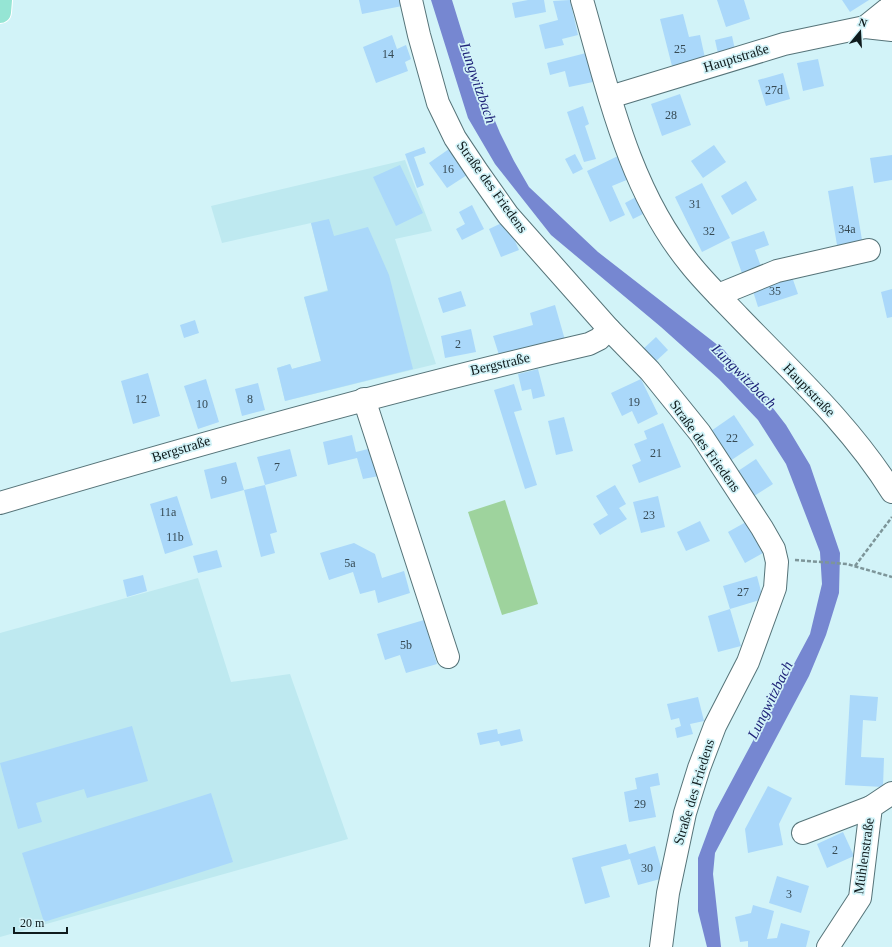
<svg xmlns="http://www.w3.org/2000/svg" width="892" height="947" viewBox="0 0 892 947" font-family="Georgia,serif">
<style>
.built{fill:#bee9f0}
.green{fill:#9ed39d}
.water{fill:#7687d1}
.building{fill:#aad8fa}
.lines{fill:none;stroke-linecap:round;stroke-linejoin:round}
.minor-casing{stroke:#567479;stroke-width:24}
.major-casing{stroke:#fff;stroke-width:24}
.path{stroke:#7d9599;stroke-width:2.5;stroke-dasharray:4 2;stroke-linecap:butt}
.minor{stroke:#fff;stroke-width:22}
.major{stroke:#95e5d4;stroke-width:22}
.labels{text-anchor:middle;dominant-baseline:central;stroke-width:3.5;stroke-linejoin:round;paint-order:stroke}
.number-label{font-size:12px;fill:#364a54}
.street-label{font-size:14px;fill:#0f1b1d;stroke:#d2f3f8}
.water-label{font-size:15px;font-style:italic;fill:#1e2278;stroke:#d2f3f8}
</style>
<rect width="100%" height="100%" fill="#d2f3f8"/>
<g class="built">
<polygon points="405,160 432,231 395,239 436,364 285,401 277,368 290,364 292,369 321,361 304,297 328,290 311,223 222,243 211,206"/>
<polygon points="198,578 231,682 290,674 348,839 0,937 0,633"/>
</g>
<polygon class="green" points="505,500 538,604 502,615 468,512"/>
<polygon class="water" points="431,0 452,0 473,68 500,133 514,161 529,187 598,252 724,350 769,403 786,425 810,465 840,553 839,593 826,635 809,676 715,853 713,874 721,947 707,947 698,911 698,858 715,812 810,634 822,584 820,552 786,464 758,420 719,379 661,327 551,235 495,164 468,118"/>
<g class="building">
<polygon points="359,0 401,0 402,6 362,14"/>
<polygon points="528,0 544,0 546,12 515,18 512,3"/>
<polygon points="570,0 578,35 562,39 564,45 545,49 539,25 558,20 553,1"/>
<polygon points="717,0 744,0 750,19 726,27"/>
<polygon points="842,0 869,0 850,12"/>
<polygon points="683,14 689,37 700,35 705,58 672,66 660,19"/>
<polygon points="392,35 397,49 406,45 411,59 405,62 408,71 376,83 363,47"/>
<polygon points="732,36 736,54 719,58 715,40"/>
<polygon points="586,53 593,82 569,87 565,71 550,75 547,63"/>
<polygon points="818,59 824,86 803,91 797,63"/>
<polygon points="783,73 790,99 766,106 758,80"/>
<polygon points="680,94 691,125 662,136 651,104"/>
<polygon points="583,106 589,124 585,126 596,159 584,162 567,112"/>
<polygon points="714,145 726,162 703,178 691,161"/>
<polygon points="424,147 426,153 414,157 424,185 417,188 405,154"/>
<polygon points="449,149 467,175 447,188 429,163"/>
<polygon points="575,154 583,169 573,174 565,159"/>
<polygon points="892,155 892,180 874,183 870,158"/>
<polygon points="618,156 629,179 612,186 625,215 610,222 587,171"/>
<polygon points="400,165 423,213 396,226 373,177"/>
<polygon points="746,181 757,200 732,215 721,196"/>
<polygon points="702,183 730,238 702,252 675,197"/>
<polygon points="853,186 863,246 838,251 828,191"/>
<polygon points="636,197 645,213 633,219 625,203"/>
<polygon points="472,205 484,229 462,240 456,229 465,224 459,212"/>
<polygon points="329,219 334,236 368,227 389,275 413,369 285,401 277,368 290,364 292,369 321,361 304,297 328,291 311,223"/>
<polygon points="506,221 519,250 501,257 489,229"/>
<polygon points="764,231 769,245 755,250 763,272 744,279 731,242"/>
<polygon points="791,274 798,294 758,307 752,288"/>
<polygon points="892,289 892,317 887,318 881,292"/>
<polygon points="461,291 466,306 443,313 438,298"/>
<polygon points="555,305 565,340 500,358 493,336 533,325 530,313"/>
<polygon points="195,320 199,333 184,338 180,325"/>
<polygon points="471,329 476,352 445,358 441,336"/>
<polygon points="656,337 668,350 654,363 642,350"/>
<polygon points="538,369 545,396 533,399 531,389 522,391 518,374"/>
<polygon points="148,373 160,416 133,424 121,381"/>
<polygon points="206,379 219,422 198,429 184,386"/>
<polygon points="641,379 658,414 638,424 632,411 622,416 611,393"/>
<polygon points="258,383 265,410 242,416 235,389"/>
<polygon points="514,384 522,410 514,412 537,485 525,489 494,390"/>
<polygon points="734,415 754,445 730,461 711,431"/>
<polygon points="564,417 573,451 556,455 548,421"/>
<polygon points="663,423 681,467 639,483 632,465 641,461 634,444 647,439 644,431"/>
<polygon points="352,435 356,452 372,448 379,476 363,479 357,458 328,465 323,442"/>
<polygon points="290,449 297,476 265,485 257,457"/>
<polygon points="756,459 773,484 754,496 738,471"/>
<polygon points="236,462 244,490 211,499 204,470"/>
<polygon points="265,485 277,532 270,534 275,553 261,557 244,490"/>
<polygon points="615,485 626,504 619,508 627,519 600,535 593,524 608,515 596,496"/>
<polygon points="177,496 193,545 165,554 150,504"/>
<polygon points="658,496 665,527 641,533 633,502"/>
<polygon points="700,521 710,541 686,551 677,532"/>
<polygon points="746,522 763,553 745,563 728,532"/>
<polygon points="354,543 375,554 382,578 404,571 410,593 378,603 375,590 360,594 353,572 329,580 320,553"/>
<polygon points="217,550 222,567 198,573 193,556"/>
<polygon points="143,575 147,591 127,597 123,580"/>
<polygon points="757,576 763,599 730,609 723,586"/>
<polygon points="730,609 741,646 718,652 708,616"/>
<polygon points="424,620 437,664 406,673 400,655 385,660 377,634"/>
<polygon points="850,695 878,697 876,721 863,720 861,757 884,758 883,787 845,785"/>
<polygon points="698,697 704,721 690,724 693,734 677,738 675,728 681,726 679,718 671,720 667,704"/>
<polygon points="132,726 148,781 87,798 84,789 36,803 42,822 18,829 0,763"/>
<polygon points="497,729 498,734 520,729 523,741 501,746 499,741 480,745 477,733"/>
<polygon points="658,773 660,785 650,787 656,817 629,822 624,792 637,789 635,778"/>
<polygon points="768,786 792,798 779,824 783,845 748,853 745,829"/>
<polygon points="211,793 233,862 44,922 22,853"/>
<polygon points="843,832 854,856 827,868 817,844"/>
<polygon points="626,844 629,854 655,846 664,878 638,885 630,859 601,867 610,897 585,904 572,858"/>
<polygon points="777,876 809,886 801,913 769,903"/>
<polygon points="753,905 774,911 767,939 777,938 781,923 810,931 806,947 748,947 748,941 740,942 735,917 751,913"/>
</g>
<g class="lines">
<g class="minor-casing">
<g id="minor">
<polyline points="411,0 419,35 438,103 455,138 477,171 508,215 609,329 650,371 700,433 762,528 774,549 777,562 775,588 748,662 715,726 699,768 685,813 668,893 661,947"/>
<path d="M582 0C608 90 629 190 690 264 705 283 723 300 739 317 793 373 851 426 892 492"/>
<polyline points="865,27 890,7 892,2"/>
<polyline points="610,97 784,44 865,27 892,30"/>
<polyline points="718,295 777,271 869,250"/>
<polyline points="364,399 448,657"/>
<path d="M0 503C195 445 390 390 589 344L599 339 609 329"/>
<polyline points="803,833 871,807"/>
<polyline points="828,947 860,898 871,807 892,793"/>
</g>
</g>
<g class="major-casing">
<polyline id="major" points="0,12 1,0"/>
</g>
<g class="path">
<polyline points="795,560 847,564 892,577"/>
<polyline points="855,566 892,517"/>
</g>
<use href="#minor" class="minor"/>
<use href="#major" class="major"/>
</g>
<g class="labels">
<g class="number-label">
<text x="680" y="49">25</text>
<text x="388" y="54">14</text>
<text x="774" y="90">27d</text>
<text x="671" y="115">28</text>
<text x="448" y="169">16</text>
<text x="695" y="204">31</text>
<text x="847" y="229">34a</text>
<text x="709" y="231">32</text>
<text x="775" y="291">35</text>
<text x="458" y="344">2</text>
<text x="141" y="399">12</text>
<text x="250" y="399">8</text>
<text x="634" y="402">19</text>
<text x="202" y="404">10</text>
<text x="732" y="438">22</text>
<text x="656" y="453">21</text>
<text x="277" y="467">7</text>
<text x="224" y="480">9</text>
<text x="168" y="512">11a</text>
<text x="649" y="515">23</text>
<text x="175" y="537">11b</text>
<text x="350" y="563">5a</text>
<text x="743" y="592">27</text>
<text x="406" y="645">5b</text>
<text x="640" y="804">29</text>
<text x="835" y="850">2</text>
<text x="647" y="868">30</text>
<text x="789" y="894">3</text>
</g>
<g class="street-label">
<text transform="translate(736 58) rotate(-17)">Hauptstraße</text>
<text transform="translate(492 187) rotate(54)">Straße des Friedens</text>
<text transform="translate(500 364) rotate(-13)">Bergstraße</text>
<text transform="translate(809 390) rotate(46)">Hauptstraße</text>
<text transform="translate(705 446) rotate(54)">Straße des Friedens</text>
<text transform="translate(181 449) rotate(-17)">Bergstraße</text>
<text transform="translate(694 792) rotate(-73)">Straße des Friedens</text>
<text transform="translate(864 856) rotate(-82)">Mühlenstraße</text>
</g>
<g class="water-label">
<text transform="translate(478 83) rotate(71)">Lungwitzbach</text>
<text transform="translate(744 376) rotate(45)">Lungwitzbach</text>
<text transform="translate(770 700) rotate(-64)">Lungwitzbach</text>
</g>
</g>
<g transform="translate(860 32) rotate(18)" stroke="#d2f3f8" stroke-width="3" paint-order="stroke">
<path d="M0-3L7 15L0 10L-7 15Z" fill="#0f1b1d"/>
<text y="-6" font-size="11" font-weight="bold" text-anchor="middle" fill="#0f1b1d">N</text>
</g>
<path d="M14 927v6h53v-6" fill="none" stroke="#0f1b1d" stroke-width="2"/>
<text x="20" y="927" font-size="12" fill="#0f1b1d" stroke="#d2f3f8" stroke-width="3" paint-order="stroke">20 m</text>
</svg>
